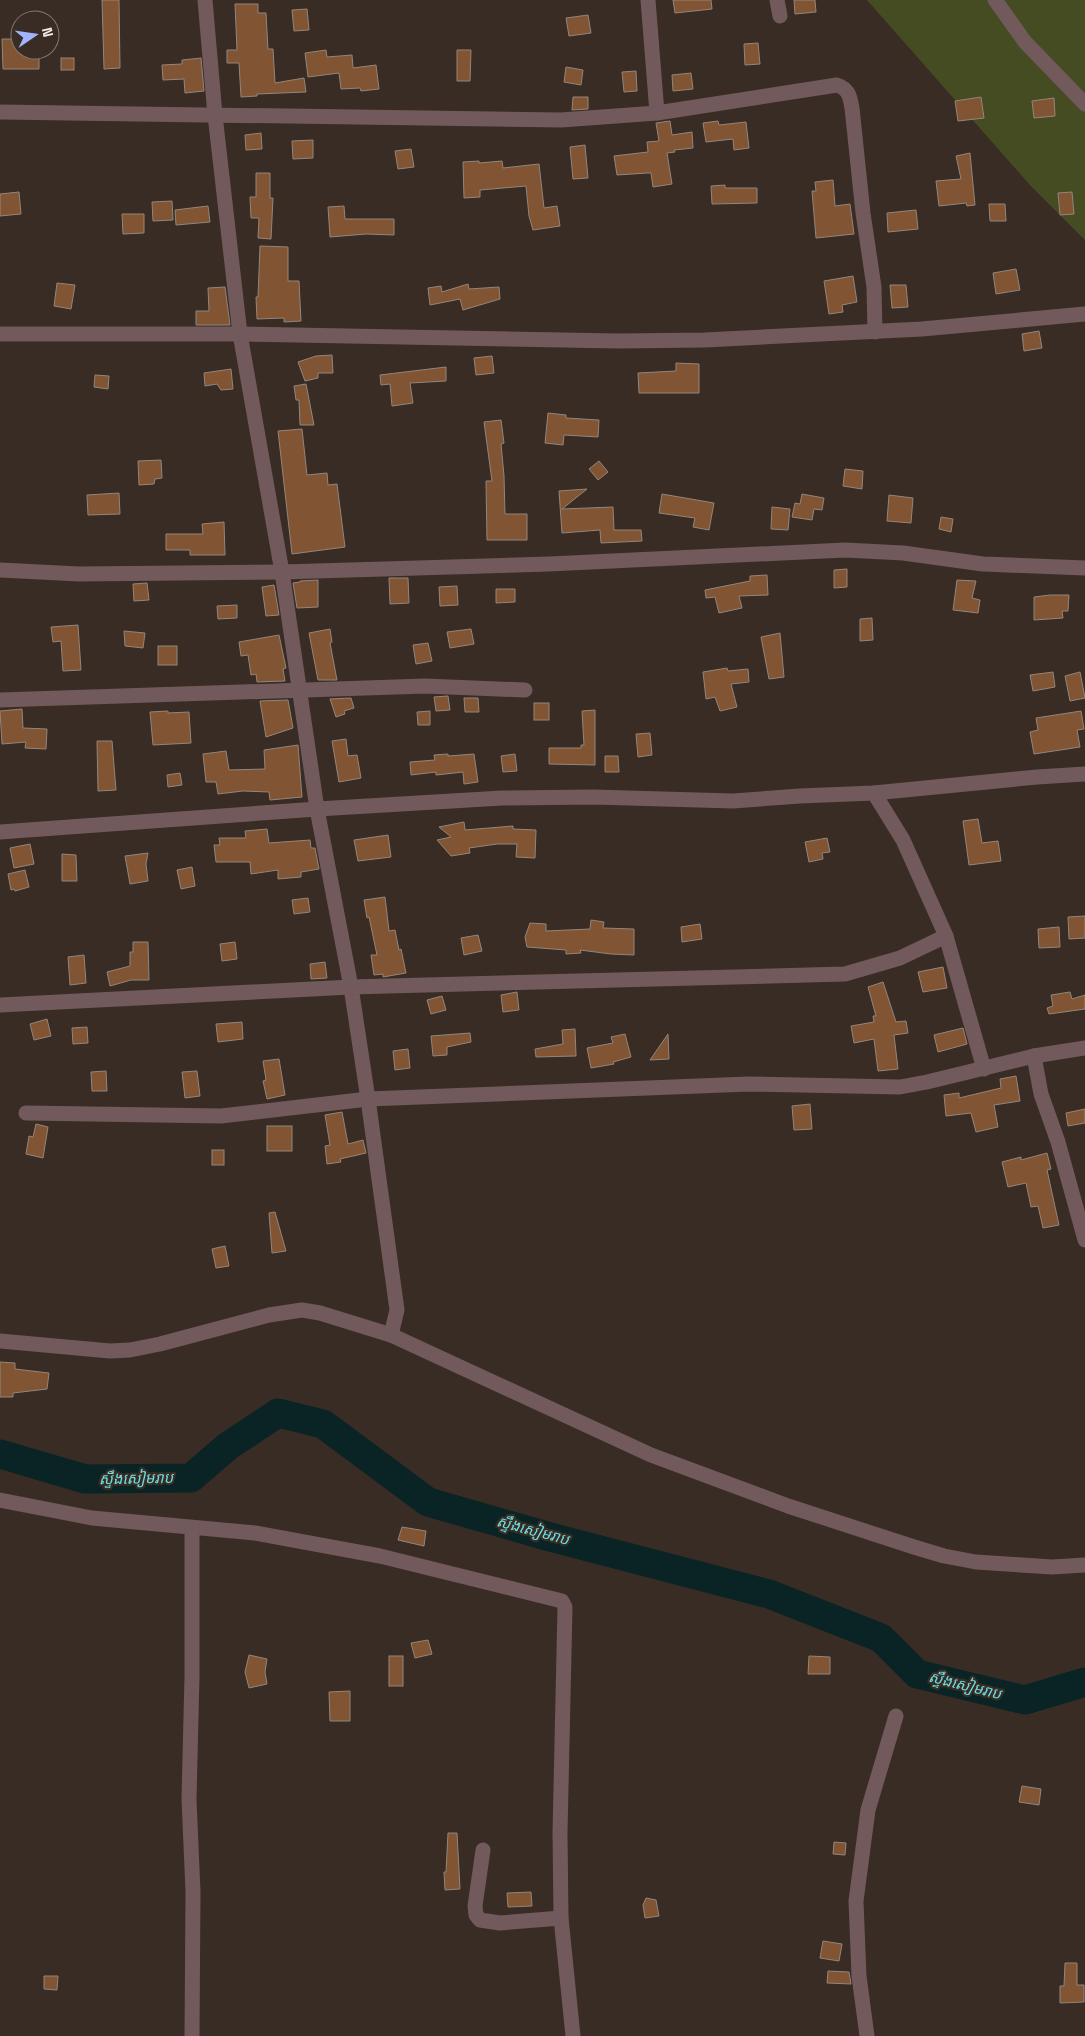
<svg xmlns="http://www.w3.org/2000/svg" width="1085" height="2036" viewBox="0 0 1085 2036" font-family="'Space Grotesk','Noto Sans Khmer',sans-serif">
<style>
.green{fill:#454c22}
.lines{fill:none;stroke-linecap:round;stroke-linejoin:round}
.river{stroke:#0a2324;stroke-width:29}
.building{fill:#815534;stroke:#94857b}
.minor{stroke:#72595c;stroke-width:15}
.labels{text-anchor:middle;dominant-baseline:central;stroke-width:4.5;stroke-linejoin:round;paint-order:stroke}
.water-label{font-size:15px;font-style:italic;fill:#69dee3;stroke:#382c24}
</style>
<rect width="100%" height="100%" fill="#382c24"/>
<polygon class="green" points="867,0 1085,0 1085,240 1029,184"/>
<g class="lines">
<polyline class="river" points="0,1454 85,1479 191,1478 228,1446 278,1413 323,1424 428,1502 550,1537 769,1594 881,1638 917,1674 1025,1700 1085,1682"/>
</g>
<g class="building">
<polygon points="102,0 119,0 120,68 104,69"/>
<polygon points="673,0 711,0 712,9 675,13"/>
<polygon points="794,0 815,0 816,12 795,14"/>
<polygon points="235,4 258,4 258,13 266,13 268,49 273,49 275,83 304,78 306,92 257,94 257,96 241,97 239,63 227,63 227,50 237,50"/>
<polygon points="307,9 309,30 294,31 292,10"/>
<polygon points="588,15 591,33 569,36 566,18"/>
<polygon points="2,39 20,39 20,50 39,50 39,69 3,69"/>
<polygon points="758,43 760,64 745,65 744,44"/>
<polygon points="326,50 327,57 352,55 353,68 376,65 379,89 361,91 360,88 341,89 339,73 308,77 305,53"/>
<polygon points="457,50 471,50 470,81 457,81"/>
<rect x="61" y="58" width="13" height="12"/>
<polygon points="201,58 204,91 185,93 184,79 163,80 162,65 182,64 182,60"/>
<polygon points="566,67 583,70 581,85 564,82"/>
<polygon points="636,71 637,91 624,92 622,72"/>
<polygon points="691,73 693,89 673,91 672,75"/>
<polygon points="573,97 588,97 588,109 572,110"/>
<polygon points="981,97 984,118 958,121 955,101"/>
<polygon points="1054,98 1055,116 1034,118 1032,101"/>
<polygon points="670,121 672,135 692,132 693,148 674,150 675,152 667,153 672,184 653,187 651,173 647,173 617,175 614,156 648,152 647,142 659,141 656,123"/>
<polygon points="718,121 719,125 746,122 749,148 734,150 733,139 706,142 703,123"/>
<polygon points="261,133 262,149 246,150 245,135"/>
<polygon points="313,140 313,158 293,159 292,141"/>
<polygon points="585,145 588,178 573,179 570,147"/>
<polygon points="411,149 414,167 398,169 395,151"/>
<polygon points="970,153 975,205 967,206 966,203 939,206 936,181 961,179 956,156"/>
<polygon points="479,161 479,163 502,161 503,168 539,164 544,208 557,206 560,226 533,230 529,216 526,186 480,190 480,197 464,198 463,162"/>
<polygon points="256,173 270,173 270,198 273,198 271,239 258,238 259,218 251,218 250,197 256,197"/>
<polygon points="833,180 835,206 850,204 854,234 816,238 812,191 816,191 815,182"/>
<polygon points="725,185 725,188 757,188 757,203 712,204 711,186"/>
<polygon points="19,192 21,214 0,216 0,194"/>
<polygon points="1072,192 1074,214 1060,215 1058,193"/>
<polygon points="172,201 173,220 153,221 152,202"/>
<polygon points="989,204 1005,204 1006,221 990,221"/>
<polygon points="208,206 210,222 176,225 175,210"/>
<polygon points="344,206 345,219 394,219 394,235 366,234 330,237 328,207"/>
<polygon points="916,210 918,229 888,232 887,213"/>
<polygon points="122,214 144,214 144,233 123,234"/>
<polygon points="260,246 288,247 288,281 299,281 301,321 284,322 284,318 257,319 256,297 258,297"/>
<polygon points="1016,269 1020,290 996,294 993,273"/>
<polygon points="853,276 857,302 842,305 843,312 829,314 824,281"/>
<polygon points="57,283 75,285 71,309 54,306"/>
<polygon points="468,284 469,289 499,287 500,299 463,310 460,299 430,305 428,288 441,286 442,292"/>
<polygon points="890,285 906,285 908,307 892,308"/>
<polygon points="225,287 230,325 196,325 196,311 209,311 208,288"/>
<polygon points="1039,331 1042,348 1024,351 1022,334"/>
<polygon points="332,355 333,373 318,373 318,378 305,381 298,362 316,356"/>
<polygon points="492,356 494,373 476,375 474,358"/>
<polygon points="676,363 699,364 699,393 639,393 638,373 676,371"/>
<polygon points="446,367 446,381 410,383 413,403 392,406 390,384 381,385 380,375"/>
<polygon points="231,369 233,389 221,390 217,384 205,386 204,373"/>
<polygon points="95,375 109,376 108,389 94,387"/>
<polygon points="306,384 314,425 300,425 299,400 296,400 294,386"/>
<polygon points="548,413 566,415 566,418 599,420 598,437 564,435 563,445 545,443"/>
<polygon points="501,420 504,443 501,444 504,476 505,514 527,514 527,540 487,540 486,481 492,481 484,422"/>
<polygon points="302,429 307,475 327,473 328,485 337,484 345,547 292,554 278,431"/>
<polygon points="161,460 162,478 155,479 154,484 139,485 138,461"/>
<polygon points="599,461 608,472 598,480 589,469"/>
<polygon points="845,469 863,471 862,489 843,486"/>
<polygon points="587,489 562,509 613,507 614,530 641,530 642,541 601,543 600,530 562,533 559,491"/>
<polygon points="119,493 120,514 88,515 87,495"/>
<polygon points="662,494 714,503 709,530 693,527 695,518 659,513"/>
<polygon points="802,494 824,498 822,510 814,509 812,520 792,517 795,503 800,504"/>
<polygon points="889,495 913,498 911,523 887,521"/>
<polygon points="772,507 790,509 788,530 771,529"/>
<polygon points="941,517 953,519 951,532 939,529"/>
<polygon points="224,522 225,555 190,555 190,550 166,550 166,534 203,534 202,524"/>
<polygon points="847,569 847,587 834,588 834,570"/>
<polygon points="767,575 768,595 739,596 742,608 719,613 715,597 706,598 705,590 750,581 750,576"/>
<polygon points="389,578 408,578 409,603 390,604"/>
<polygon points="318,580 318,607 297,608 293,583 300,582 300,581"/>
<polygon points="957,580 976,581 972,598 980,600 978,613 953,610"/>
<polygon points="147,583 149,600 134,601 133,584"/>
<polygon points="274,585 279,615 266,616 262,587"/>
<polygon points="457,586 458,605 440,606 439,587"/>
<polygon points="496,589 515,589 515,602 496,603"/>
<polygon points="1050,595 1069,595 1068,611 1062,611 1063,618 1034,620 1034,597"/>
<polygon points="237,605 237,618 218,619 217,606"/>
<polygon points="872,618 873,640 860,641 860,619"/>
<polygon points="78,625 81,670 63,671 61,641 53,642 51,627"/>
<polygon points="330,629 332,642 330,643 337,680 318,680 309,633"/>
<polygon points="471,629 474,644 450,648 447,632"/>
<polygon points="124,631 145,633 143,648 125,646"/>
<polygon points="780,633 784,677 769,679 761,637"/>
<polygon points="279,635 286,668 283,669 285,681 257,682 256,674 251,675 248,655 241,656 239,642"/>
<polygon points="428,643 432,661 416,664 413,645"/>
<rect x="158" y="646" width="19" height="19"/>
<polygon points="727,668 728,671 748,669 749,682 731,684 737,707 720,711 715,697 706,699 703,672"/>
<polygon points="1053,672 1055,687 1033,691 1030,675"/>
<polygon points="1080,672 1085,698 1070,701 1065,676"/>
<polygon points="448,696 450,710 436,711 434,697"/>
<polygon points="351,698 354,708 344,711 345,714 336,717 330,699"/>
<polygon points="464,698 478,698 479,712 465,712"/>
<polygon points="288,700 293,728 266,737 260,701"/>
<rect x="534" y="703" width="15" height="17"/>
<polygon points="22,709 23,728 47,729 46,749 25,748 26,742 2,744 0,711"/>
<polygon points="595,710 595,765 549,764 549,748 581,748 581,745 584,745 582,711"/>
<polygon points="168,711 168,713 189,712 191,743 153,745 150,712"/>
<polygon points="430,711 430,725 418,725 417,712"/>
<polygon points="1081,711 1084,729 1077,730 1080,747 1034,754 1030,732 1038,730 1036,718"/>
<polygon points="650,733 652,755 638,757 636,734"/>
<polygon points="346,739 348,756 357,755 361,778 339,782 332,741"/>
<polygon points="97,741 112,741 116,790 98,791"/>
<polygon points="298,745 302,797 270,800 269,792 243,791 218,794 216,782 206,782 203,754 226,751 229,770 265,769 264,750"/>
<polygon points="448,754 448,756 474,754 478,782 464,784 463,772 436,775 436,772 411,775 410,762 435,760 434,755"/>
<polygon points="515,754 517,771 503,772 501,756"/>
<polygon points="605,756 618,756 619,772 605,772"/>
<polygon points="180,773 182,785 168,787 167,775"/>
<polygon points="978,819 982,843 998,841 1001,861 969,865 963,821"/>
<polygon points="464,822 465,830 513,826 513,829 536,830 535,858 516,857 517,844 497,844 469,848 470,853 451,856 437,840 451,837 439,827"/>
<polygon points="267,829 269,843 310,840 311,848 315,848 319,869 301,872 301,877 278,879 278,870 251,874 250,862 216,862 214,845 220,845 219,838 246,838 245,831"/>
<polygon points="388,835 391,857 358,861 354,840"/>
<polygon points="827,838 830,852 822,853 823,859 809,862 805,842"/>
<polygon points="30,844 34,864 14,868 10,848"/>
<polygon points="148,853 146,864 148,881 130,884 125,856"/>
<polygon points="62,854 76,855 77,881 62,881"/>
<polygon points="192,867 195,886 181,889 177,870"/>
<polygon points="25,870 29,887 15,891 14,889 11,890 8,874"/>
<polygon points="385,897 389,931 395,930 399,950 401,949 406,973 383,977 383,974 374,975 371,955 377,955 369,917 367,918 364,900"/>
<polygon points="308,898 310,912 294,914 292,900"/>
<polygon points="1085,916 1085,938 1069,939 1068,917"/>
<polygon points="591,920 604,922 603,928 634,929 634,955 611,954 580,950 581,953 566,954 566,950 527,947 525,937 530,923 546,924 546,931 590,929"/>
<polygon points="700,924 702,939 682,942 681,927"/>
<polygon points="1059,927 1060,947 1039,948 1038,929"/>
<polygon points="478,935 482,951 464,955 461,938"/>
<polygon points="133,942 148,942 149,980 131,980 110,986 107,972 130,966 130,952 133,952"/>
<polygon points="235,942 237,959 222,961 220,944"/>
<polygon points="84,955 86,983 70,985 68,957"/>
<polygon points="325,962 327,978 311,979 310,964"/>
<polygon points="943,967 947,988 923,992 918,972"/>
<polygon points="883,982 896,1022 906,1021 908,1033 894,1035 898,1069 878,1071 874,1039 854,1043 851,1026 874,1022 873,1016 876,1016 868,987"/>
<polygon points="517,992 519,1010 503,1012 501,995"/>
<polygon points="1070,992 1072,999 1085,995 1085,1009 1049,1014 1047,1008 1053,1006 1051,995"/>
<polygon points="442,996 446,1010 431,1014 427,1000"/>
<polygon points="47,1019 51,1036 34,1040 30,1024"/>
<polygon points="242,1022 243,1039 218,1042 216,1024"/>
<polygon points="87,1027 88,1043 73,1044 72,1028"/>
<polygon points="963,1028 967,1044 938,1052 934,1035"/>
<polygon points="575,1029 576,1056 536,1057 535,1049 563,1044 562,1030"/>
<polygon points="470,1033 471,1042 447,1047 447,1055 433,1056 431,1036"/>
<polygon points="625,1034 631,1057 613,1062 614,1064 591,1068 587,1048 613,1043 611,1037"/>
<polygon points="668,1034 669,1059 650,1060"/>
<polygon points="408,1049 410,1068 395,1070 393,1051"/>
<polygon points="279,1059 285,1095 267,1099 263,1081 266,1080 263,1061"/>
<polygon points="106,1071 107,1091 92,1091 91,1072"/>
<polygon points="197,1071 200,1096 185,1098 182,1072"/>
<polygon points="1016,1076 1020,1101 994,1105 998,1127 976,1132 971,1113 946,1116 944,1095 959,1093 959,1098 1001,1088 1000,1079"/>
<polygon points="810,1104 812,1129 794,1130 792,1106"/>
<polygon points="1085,1109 1085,1123 1068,1126 1066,1113"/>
<polygon points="342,1112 348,1144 363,1140 366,1153 340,1159 341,1162 327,1164 325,1146 330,1145 325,1115"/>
<polygon points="36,1124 48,1127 43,1158 26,1154 29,1136 33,1137"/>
<rect x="267" y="1126" width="25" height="25"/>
<rect x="212" y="1150" width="12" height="15"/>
<polygon points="1047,1153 1051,1169 1047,1170 1059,1225 1043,1228 1038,1206 1031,1207 1026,1183 1008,1187 1002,1162 1021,1157 1021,1160"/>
<polygon points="275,1212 286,1251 272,1253 269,1213"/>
<polygon points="225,1246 229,1266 216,1268 212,1249"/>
<polygon points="0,1362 15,1363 15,1369 49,1373 47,1389 13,1393 13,1397 0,1397"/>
<polygon points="402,1527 426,1531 424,1546 398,1540"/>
<polygon points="428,1640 432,1654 415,1658 411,1643"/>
<polygon points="249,1655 267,1659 265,1672 267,1684 249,1688 245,1672"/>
<rect x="389" y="1656" width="14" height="30"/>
<polygon points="809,1656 830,1657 830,1674 808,1674"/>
<polygon points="350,1691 350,1721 330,1721 329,1692"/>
<polygon points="1022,1786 1041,1789 1039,1805 1019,1802"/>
<polygon points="448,1833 457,1833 460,1889 445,1890 444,1872 446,1872"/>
<polygon points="834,1842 846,1843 845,1855 833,1854"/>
<polygon points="531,1892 532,1906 508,1907 507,1893"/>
<polygon points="646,1898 656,1900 659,1916 645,1918 643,1905"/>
<polygon points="823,1941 842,1944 839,1961 820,1958"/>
<polygon points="1065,1963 1077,1963 1077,1985 1084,1985 1084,2002 1060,2003 1060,1986 1064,1986"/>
<polygon points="828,1971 849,1972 851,1984 827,1983"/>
<polygon points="44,1976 58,1976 57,1990 44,1989"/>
</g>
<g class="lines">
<g class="minor">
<polyline points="205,0 215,115 240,334 282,572 317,809 351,987 368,1099 397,1310 391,1335"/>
<polyline points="648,0 657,113"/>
<polyline points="777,0 780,16"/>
<polyline points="995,0 1025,42 1085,104"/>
<path d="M0 112 561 120 657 113 837 85C849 89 850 97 852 108L863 213 874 287 875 332"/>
<polyline points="0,334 240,334 618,341 705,340 922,329 1085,314"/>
<polyline points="0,570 79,574 282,572 549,564 845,550 903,553 983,564 1085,568"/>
<polyline points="0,700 425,686 525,690"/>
<polyline points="874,793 903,840 946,936 984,1069"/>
<polyline points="0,832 317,809 502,798 593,797 733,801 800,796 874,793 1037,777 1085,774"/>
<polyline points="0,1005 351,987 845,974 900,958 946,936"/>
<polyline points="1034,1056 1041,1094 1058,1142 1085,1240"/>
<polyline points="26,1113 221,1116 368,1099 749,1084 900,1087 927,1082 1034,1056 1085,1048"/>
<polyline points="0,1341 110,1351 130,1350 160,1344 269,1315 302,1310 320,1313 391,1335 651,1455 788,1506 914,1547 944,1556 976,1562 1052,1567 1085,1565"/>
<polyline points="0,1500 92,1518 255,1533 380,1556 562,1601 565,1607 560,1833 561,1918 573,2036"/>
<polyline points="192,1528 192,1676 189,1799 193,1892 192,2036"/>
<polyline points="483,1850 475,1906 476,1915 480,1920 500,1923 561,1918"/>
<polyline points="867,2036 859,1976 856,1901 868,1810 896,1716"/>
</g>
</g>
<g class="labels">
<g class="water-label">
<text transform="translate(136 1478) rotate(-1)">ស្ទឹងសៀមរាប</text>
<text transform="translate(533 1530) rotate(15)">ស្ទឹងសៀមរាប</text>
<text transform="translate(965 1685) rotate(14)">ស្ទឹងសៀមរាប</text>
</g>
</g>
<g transform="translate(35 35) rotate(77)"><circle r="24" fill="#382c24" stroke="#847972"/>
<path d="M0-4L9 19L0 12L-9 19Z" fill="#a1b3fd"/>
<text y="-8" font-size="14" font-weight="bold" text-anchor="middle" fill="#f5ece7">N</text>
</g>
</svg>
